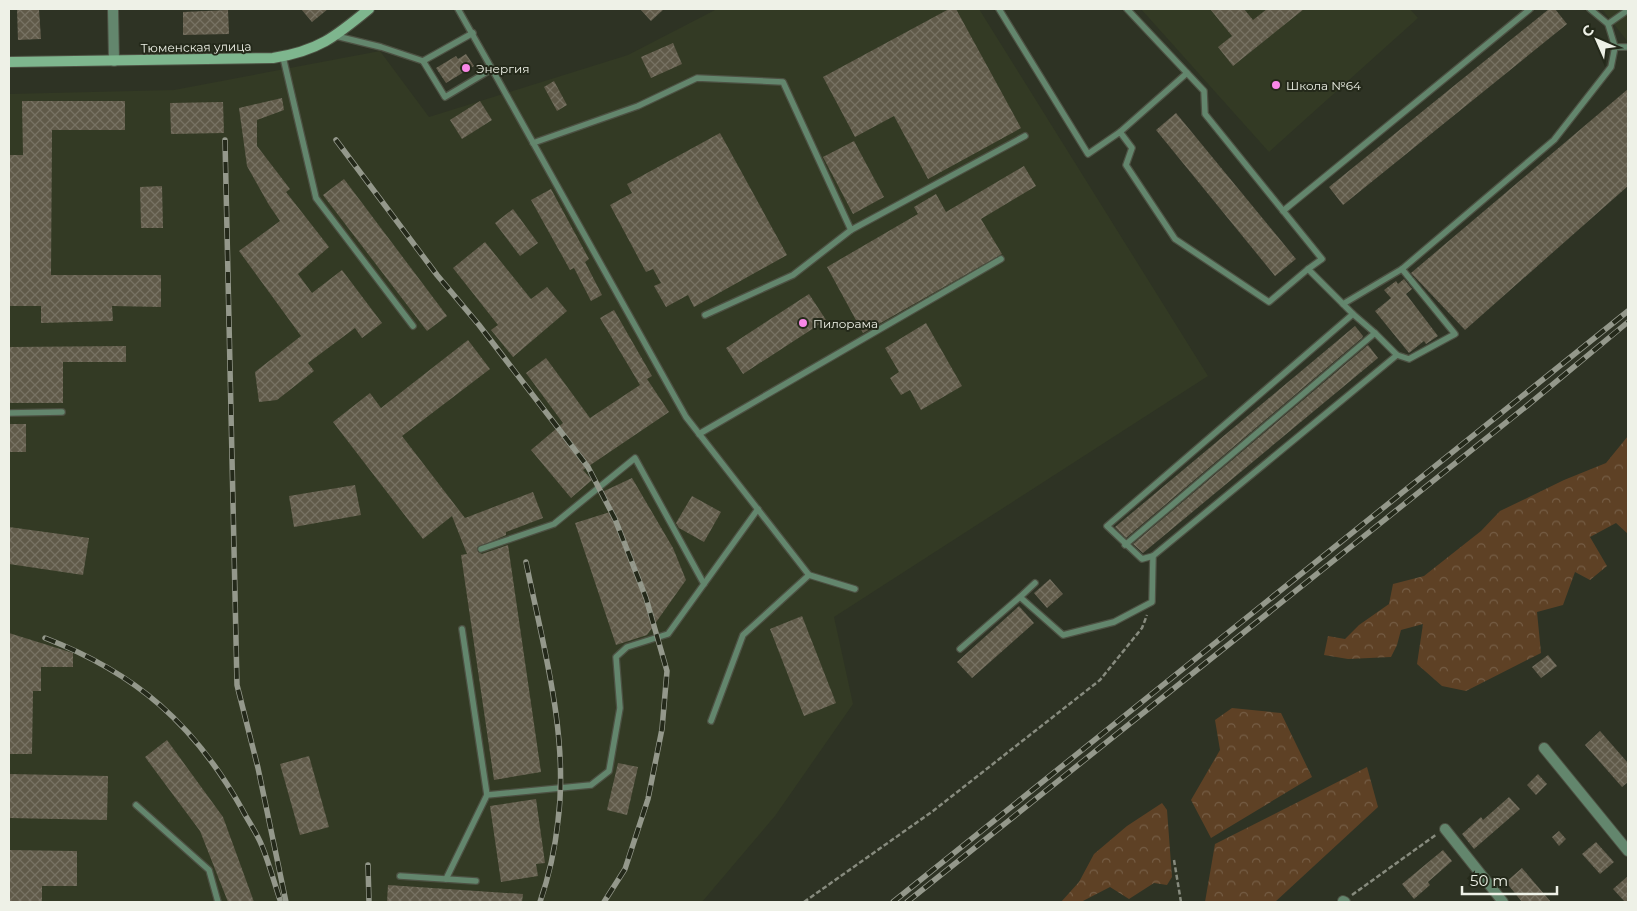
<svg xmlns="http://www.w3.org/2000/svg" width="1637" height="911" viewBox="0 0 1637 911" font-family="Montserrat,sans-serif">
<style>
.built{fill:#333a24}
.forest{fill:url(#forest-crowns)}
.building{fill:url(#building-cross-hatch)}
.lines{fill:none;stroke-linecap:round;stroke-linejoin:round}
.lane-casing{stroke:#4d5143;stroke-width:8}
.street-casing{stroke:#4d5143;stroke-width:12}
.secondary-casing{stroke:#4d5143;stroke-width:12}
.path{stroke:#878b7e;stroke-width:2.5;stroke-dasharray:5 2.5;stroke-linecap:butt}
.lane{stroke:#63866d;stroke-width:5.5}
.street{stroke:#63866d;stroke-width:10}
.secondary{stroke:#7eb68e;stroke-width:10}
.rail-casing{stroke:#94988b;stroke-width:5.5}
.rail{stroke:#24291a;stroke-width:4;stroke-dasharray:11;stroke-linecap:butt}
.poi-dot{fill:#f987e8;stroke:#24291a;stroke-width:2}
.labels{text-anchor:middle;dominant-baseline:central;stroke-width:4;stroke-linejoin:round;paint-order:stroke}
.street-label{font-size:12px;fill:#eef1e7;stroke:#24291a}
.poi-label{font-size:12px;fill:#eef1e7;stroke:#24291a;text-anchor:start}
</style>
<defs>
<pattern id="forest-crowns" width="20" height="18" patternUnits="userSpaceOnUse" patternTransform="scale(1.25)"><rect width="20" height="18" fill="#5e4125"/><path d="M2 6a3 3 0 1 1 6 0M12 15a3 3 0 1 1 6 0" fill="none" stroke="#755d45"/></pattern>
<pattern id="building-cross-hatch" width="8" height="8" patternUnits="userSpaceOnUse" patternTransform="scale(1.25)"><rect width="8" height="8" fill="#605a49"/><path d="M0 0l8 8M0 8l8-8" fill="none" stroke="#777263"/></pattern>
</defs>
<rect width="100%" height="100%" fill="#2e3324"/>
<g class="built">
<polygon points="717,9 979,9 1208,376 834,617 853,704 775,816 702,902 9,902 9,94 174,90 380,51 429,117 628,55"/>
<polygon points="1141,9 1410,9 1418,18 1269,152"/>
<polygon points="1602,9 1628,9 1628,42"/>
</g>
<g class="forest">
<polygon points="1628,436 1628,534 1616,523 1590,537 1607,566 1590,580 1575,572 1563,605 1537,612 1541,653 1466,691 1442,686 1417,664 1423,624 1401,630 1397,645 1391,657 1348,659 1324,655 1328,636 1345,639 1359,625 1389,604 1393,584 1424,576 1481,531 1500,511 1564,480 1606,463"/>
<polygon points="1232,708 1281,713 1312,777 1211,838 1191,800 1220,750 1215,720"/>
<polygon points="1367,767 1378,807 1275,902 1205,902 1215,844"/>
<polygon points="1162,803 1167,810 1172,877 1167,885 1154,883 1129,899 1110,887 1081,902 1061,902 1079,882 1094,854 1127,826"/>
</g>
<g class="building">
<polygon points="17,9 39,9 41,39 18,40"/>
<polygon points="301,9 328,9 312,22"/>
<polygon points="640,9 664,9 651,21"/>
<polygon points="949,9 956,9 1021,128 928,179 894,116 855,137 823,77"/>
<polygon points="1210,9 1244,9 1253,20 1267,9 1304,9 1233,66 1218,47 1232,36"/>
<polygon points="1549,9 1555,9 1567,24 1343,205 1329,187"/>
<polygon points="228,10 229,34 183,35 183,12"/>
<polygon points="673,43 682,64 651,78 641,57"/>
<polygon points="466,54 474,66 446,83 436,68 456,56 458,59"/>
<polygon points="554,81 567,105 557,111 544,87"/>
<polygon points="1628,89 1628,186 1465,330 1411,273"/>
<polygon points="282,98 284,110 257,120 257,146 290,189 286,192 329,247 298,274 312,293 342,270 382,323 362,338 355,328 308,363 314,371 277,400 259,402 255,372 301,336 239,251 280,221 269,205 247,166 239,108"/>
<polygon points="22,101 125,101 125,130 52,130 51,275 161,275 161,307 112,306 113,321 41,323 41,306 9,306 9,155 23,155"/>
<polygon points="480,101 492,120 462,139 450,120"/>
<polygon points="223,102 224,133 171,134 170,103"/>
<polygon points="1176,113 1296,259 1275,276 1156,130"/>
<polygon points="720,133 787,255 694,307 688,295 666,307 654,286 661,283 653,269 646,272 610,205 632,193 627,184"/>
<polygon points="854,141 884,197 853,214 823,157"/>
<polygon points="1024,166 1036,186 981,219 1002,254 863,333 827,267 918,214 914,207 936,194 946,212"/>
<polygon points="344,179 447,316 427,331 323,195"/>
<polygon points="162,186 163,228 141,228 140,187"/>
<polygon points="551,189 589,259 585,262 602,295 591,301 574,268 570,270 531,200"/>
<polygon points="513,209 538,243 520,256 495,223"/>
<polygon points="485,242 531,299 547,287 567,311 513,357 491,330 498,325 453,268"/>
<polygon points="1404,279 1412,289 1406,294 1438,336 1426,344 1424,341 1409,353 1375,311 1391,298 1384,290 1396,281 1398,284"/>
<polygon points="809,294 826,320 743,374 726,348"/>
<polygon points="614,310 652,376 647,379 669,412 583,470 592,480 571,498 531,450 563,423 526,373 546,358 590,418 640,385 600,318"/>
<polygon points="926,323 962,386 921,410 910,390 901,395 890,378 899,372 885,348"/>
<polygon points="1355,326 1363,336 1362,338 1126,538 1115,527"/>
<polygon points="468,340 490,369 402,436 465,518 533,492 543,518 506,532 506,535 477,548 478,552 482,554 508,545 541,772 494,780 461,555 467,554 452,516 423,539 333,422 370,393 381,408"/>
<polygon points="1368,345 1378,358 1143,553 1133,544"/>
<polygon points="126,346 126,362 63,362 63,403 9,403 9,347"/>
<rect x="9" y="424" width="17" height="28"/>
<polygon points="632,478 673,548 686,580 647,635 616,645 575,523 610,512 600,493"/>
<polygon points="355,485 361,515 294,527 289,496"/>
<polygon points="692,496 721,512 704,542 679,528 676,523"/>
<polygon points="9,527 89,538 83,575 9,564"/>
<polygon points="1050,579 1063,594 1047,608 1034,593"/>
<polygon points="1019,606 1034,623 972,678 957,662"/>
<polygon points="802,616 836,703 804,716 770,629"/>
<polygon points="9,633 73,653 73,667 41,667 41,691 33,691 32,754 9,754"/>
<polygon points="1548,655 1557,666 1541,678 1532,667"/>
<polygon points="1600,731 1628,763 1628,782 1622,787 1585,745"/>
<polygon points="167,740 223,817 254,902 228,902 200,831 145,757"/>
<polygon points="309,756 329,827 300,835 280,764"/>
<polygon points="618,763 638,767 627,815 607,810"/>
<polygon points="9,774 108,776 107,820 9,818"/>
<polygon points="1538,774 1547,784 1536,795 1527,785"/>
<polygon points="1509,797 1520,809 1474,849 1462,834 1481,817 1483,820"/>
<polygon points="536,799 545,863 536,864 538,876 501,882 490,806"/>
<polygon points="1559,831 1566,839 1559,846 1552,837"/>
<polygon points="1596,842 1614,862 1600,874 1582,854"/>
<polygon points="9,850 77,851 77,886 42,886 42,902 9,902"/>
<polygon points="1443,850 1452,861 1428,882 1430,885 1414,899 1402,884"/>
<polygon points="1522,868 1533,881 1551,902 1522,902 1506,882"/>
<polygon points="1628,876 1628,902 1625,902 1613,889"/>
<polygon points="388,885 523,894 522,902 387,902"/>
</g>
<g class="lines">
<g class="lane-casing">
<g id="lane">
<polyline points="999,9 1088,154 1120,132 1132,148 1126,165 1175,239 1269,302 1308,269 1343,304 1402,269 1554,140 1611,67 1615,47 1608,24 1590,9"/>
<polyline points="1127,9 1204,91 1205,114 1322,259 1308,269"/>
<polyline points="1608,24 1628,10"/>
<polyline points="336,36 381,47 423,61 445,97 492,69 458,9"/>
<polyline points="1615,47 1628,47"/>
<polyline points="283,57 316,198 413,326"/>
<polyline points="423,61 473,33"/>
<polyline points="492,69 686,417 809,575 855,589"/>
<polyline points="1120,132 1187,73"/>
<polyline points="533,143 638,106 697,78 783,82 851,230 793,275 705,315"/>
<polyline points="1283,211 1530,9"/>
<polyline points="851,230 1025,136"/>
<polyline points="1397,355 1409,359 1455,334 1402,269"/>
<polyline points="9,413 62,412"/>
<polyline points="699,434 1001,259"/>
<polyline points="1125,545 1375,333"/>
<polyline points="481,549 554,524 635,458 704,584"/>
<polyline points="1153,556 1142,559 1107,526 1353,314 1343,304"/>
<polyline points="1020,597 1035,583"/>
<polyline points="462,629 487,795"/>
<polyline points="960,649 1020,597 1063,635 1114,622 1152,602 1153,556 1397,355 1375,333 1353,314"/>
<polyline points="711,721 743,635 809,575"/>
<polyline points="136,805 209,870 218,902"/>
<polyline points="400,876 476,881"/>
<polyline points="446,879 487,795 591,785 609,771 620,708 616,657 627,647 668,634 758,509"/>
</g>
</g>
<g class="street-casing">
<g id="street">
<polyline points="113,9 114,61"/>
<polyline points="1544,748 1628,851"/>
<polyline points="1445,829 1503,902"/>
<polyline points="1343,901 1345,902"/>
</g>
</g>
<g class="secondary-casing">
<path id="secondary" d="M9 62 273 58C318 51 335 37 369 9"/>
</g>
<g class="path">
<polyline points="1174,860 1181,902"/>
<polyline points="1352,895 1437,834"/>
<polyline points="804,902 933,811 1100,680 1142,628 1147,615"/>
</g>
<use href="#lane" class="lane"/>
<use href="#street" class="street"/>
<use href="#secondary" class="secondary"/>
<g class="rail-casing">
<g id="rail">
<polyline points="225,140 237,685 258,768 286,902"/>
<polyline points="336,140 437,275 479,325 588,467 615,519 646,598 667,671 662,729 648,799 625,869 604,902"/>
<path d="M526 562C543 646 569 735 558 821 555 849 549 876 540 902"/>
<path d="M45 638C136 673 194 724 242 809 248 821 257 833 262 846 269 863 274 882 280 900"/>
<polyline points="368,865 369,902"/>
<polyline points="893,902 1628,311"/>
<polyline points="907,902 1528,405 1628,322"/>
</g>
</g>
<use href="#rail" class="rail"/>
</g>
<g class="poi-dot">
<circle cx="466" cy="68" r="5"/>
<circle cx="1276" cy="85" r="5"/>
<circle cx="803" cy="323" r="5"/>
</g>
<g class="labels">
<g class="street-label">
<text transform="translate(196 47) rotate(-1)">Тюменская улица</text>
</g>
<g class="poi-label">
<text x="476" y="68">Энергия</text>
<text x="1286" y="85">Школа №64</text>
<text x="813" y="323">Пилорама</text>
</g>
</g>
<rect width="1637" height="911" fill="none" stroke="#eef1e7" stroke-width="20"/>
<g transform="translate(1597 40) rotate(315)" stroke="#24291a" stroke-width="4" paint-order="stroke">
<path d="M0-4L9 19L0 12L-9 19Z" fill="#eef1e7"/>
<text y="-8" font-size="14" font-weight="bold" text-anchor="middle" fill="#eef1e7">С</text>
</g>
<path d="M1462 886v8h95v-8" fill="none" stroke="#eef1e7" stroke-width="2.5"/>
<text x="1470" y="886" font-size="15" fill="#eef1e7" stroke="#24291a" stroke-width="4" paint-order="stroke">50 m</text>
</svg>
